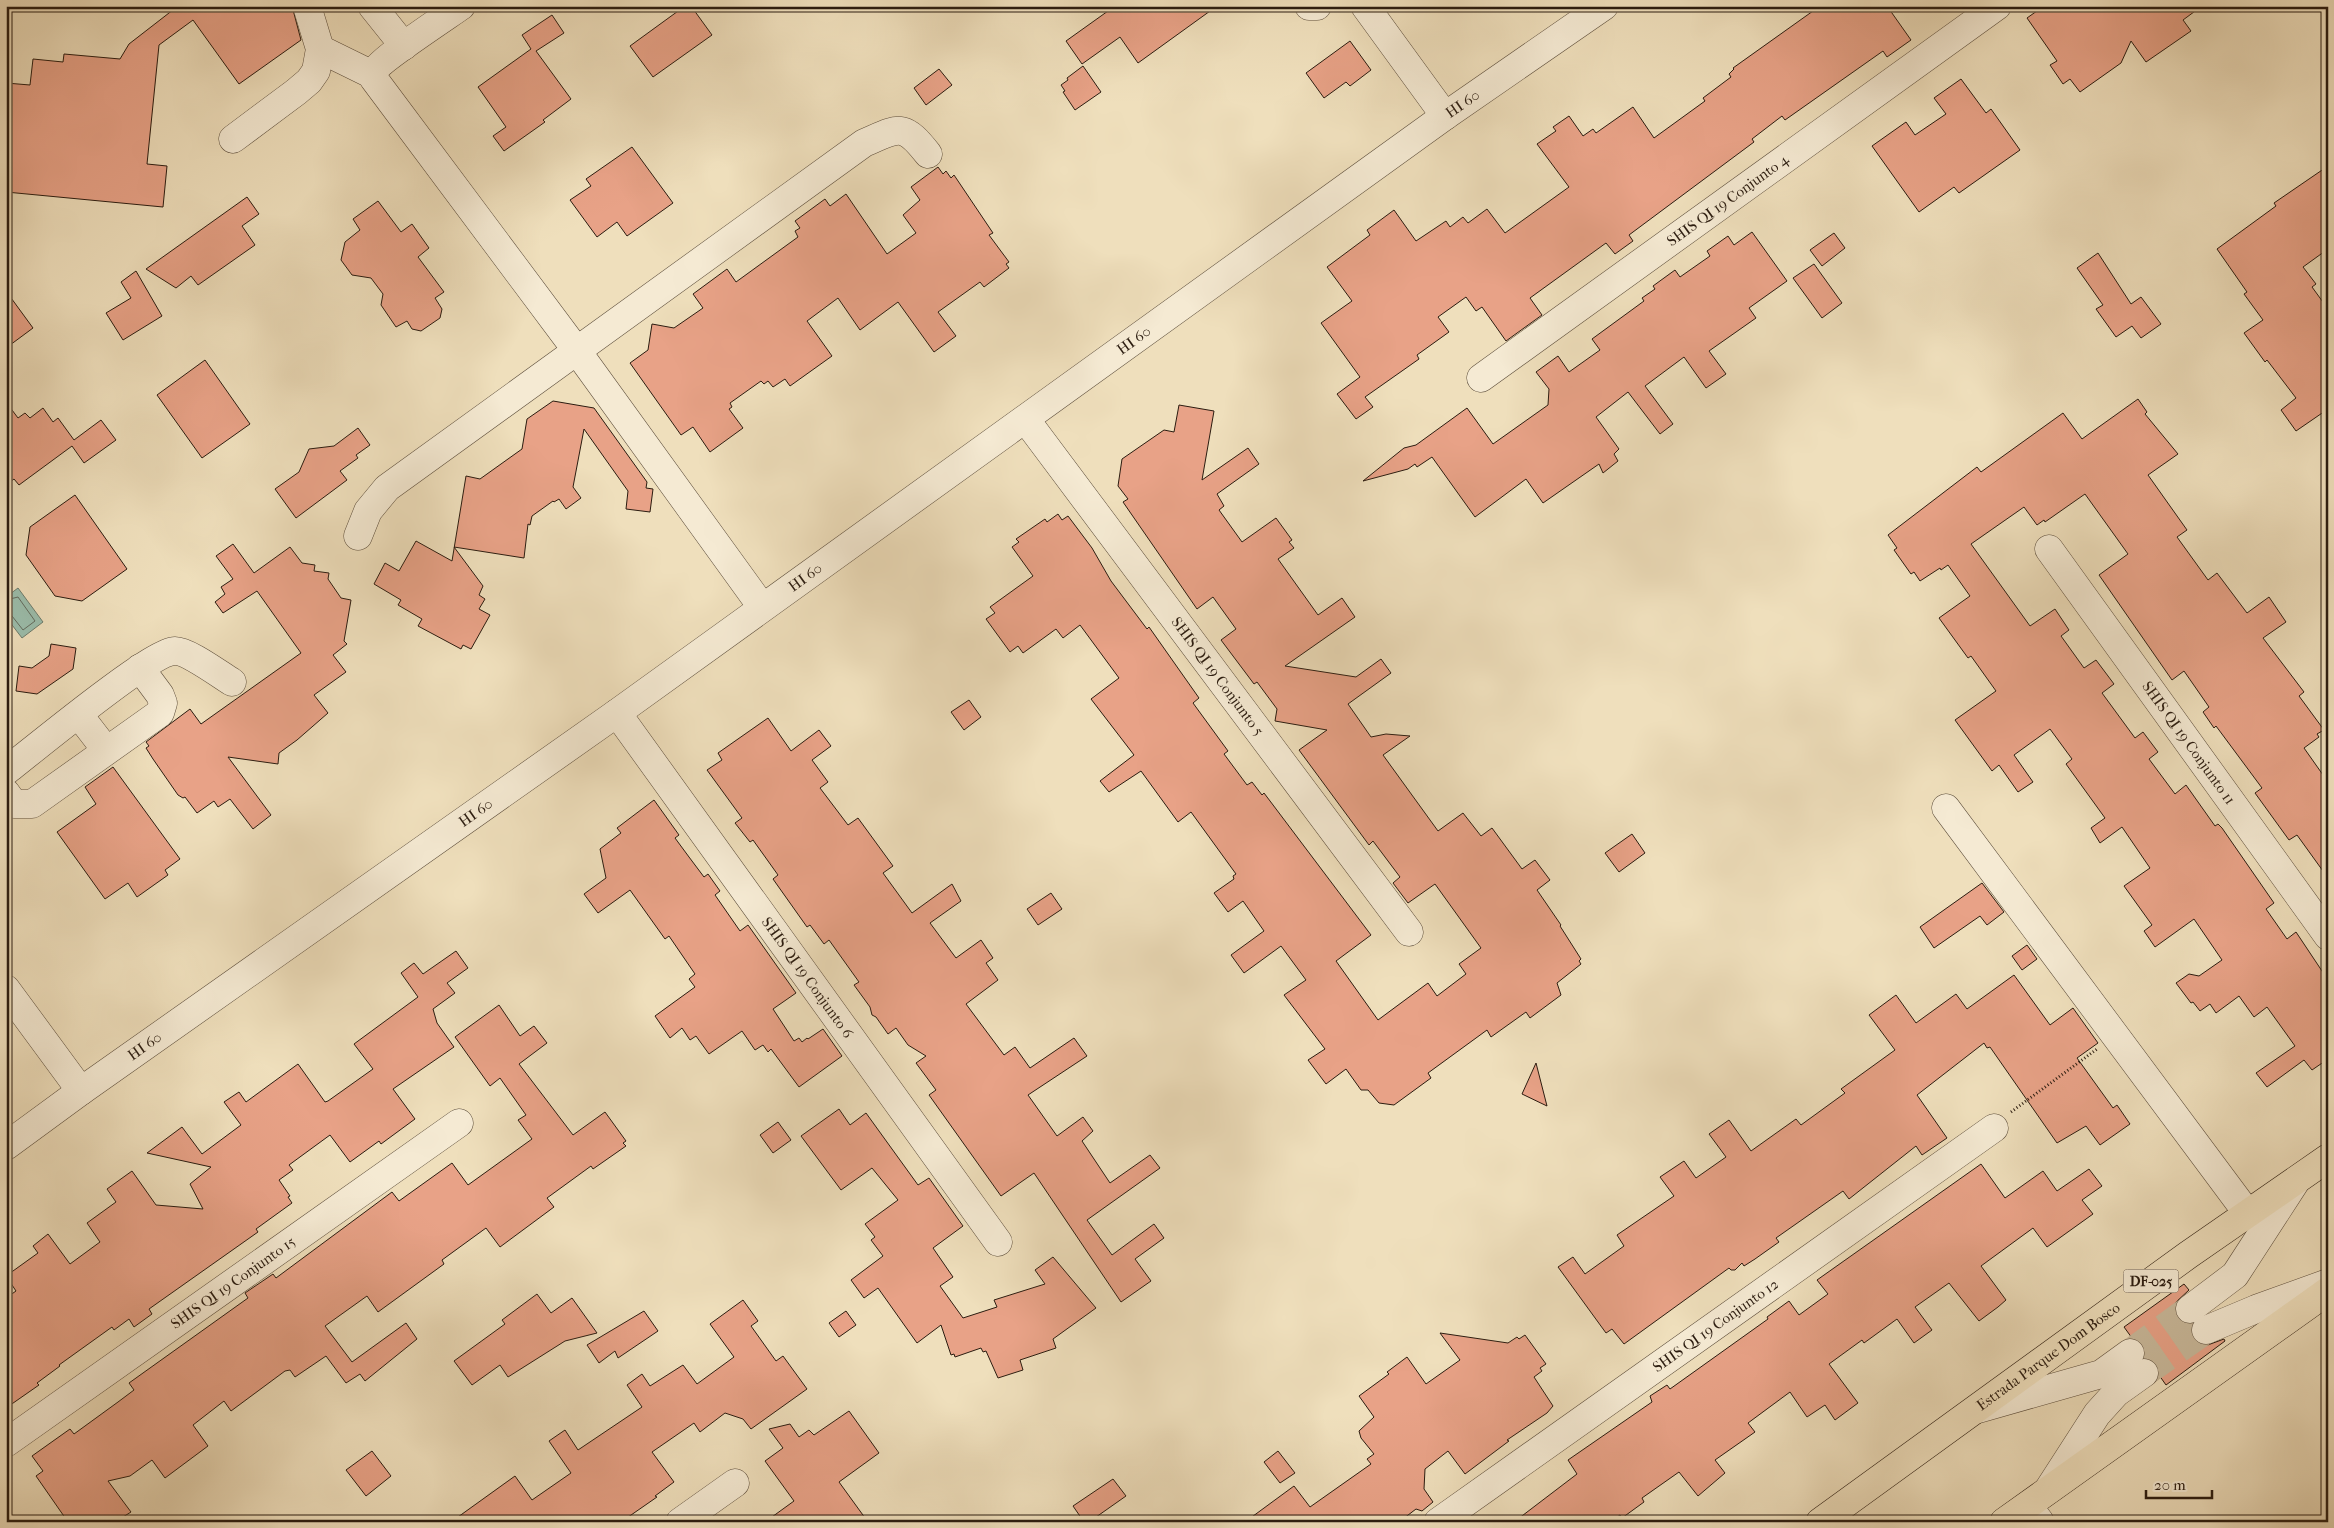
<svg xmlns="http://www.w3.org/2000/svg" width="2334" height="1528" viewBox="0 0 2334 1528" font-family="'IM FELL French Canon',serif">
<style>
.water{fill:#9bbdab;stroke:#6e7d6d}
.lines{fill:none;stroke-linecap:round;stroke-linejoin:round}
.shore{stroke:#636c5e;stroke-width:1}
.building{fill:#e8a287;stroke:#2b1c10}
.minor-tunnel{stroke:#c8b89a;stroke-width:28;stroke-dasharray:28 14;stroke-linecap:butt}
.minor-casing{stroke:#5c4d3b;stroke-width:29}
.major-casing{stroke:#2b1c10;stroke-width:29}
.path{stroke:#2b1c10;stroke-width:3;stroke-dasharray:1 2.5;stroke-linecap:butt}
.minor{stroke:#f5ead3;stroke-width:28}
.major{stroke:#efdfbc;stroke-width:28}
.labels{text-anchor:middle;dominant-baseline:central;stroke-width:4;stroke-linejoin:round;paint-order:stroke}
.shield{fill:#f5ead3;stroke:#685a4a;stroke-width:1}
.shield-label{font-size:14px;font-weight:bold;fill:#2b1c10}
.street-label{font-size:15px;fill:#2b1c10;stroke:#f5ead3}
</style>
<rect width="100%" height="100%" fill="#efdfbc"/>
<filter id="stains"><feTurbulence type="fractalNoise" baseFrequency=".004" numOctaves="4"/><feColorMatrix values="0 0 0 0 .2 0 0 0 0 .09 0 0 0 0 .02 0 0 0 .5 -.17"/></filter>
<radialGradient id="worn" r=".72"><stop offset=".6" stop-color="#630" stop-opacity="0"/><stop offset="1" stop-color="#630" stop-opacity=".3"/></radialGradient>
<polygon class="water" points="18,588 43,622 22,638 6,617 6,597"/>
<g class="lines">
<polyline class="shore" points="6,600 18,597 35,621 23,630 12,616 6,615"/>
</g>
<g class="building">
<polygon points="178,6 292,6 301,40 239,84 193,20 159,45 147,164 167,166 163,207 6,192 6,83 30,85 33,59 63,62 64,54 120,59 129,44"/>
<polygon points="685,6 691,6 712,35 653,77 630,46"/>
<polygon points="1115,6 1217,6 1138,63 1120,37 1082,64 1066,41"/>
<polygon points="1820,6 1887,6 1911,40 1887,57 1883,51 1785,120 1782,116 1752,139 1754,142 1629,235 1633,241 1615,254 1606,243 1530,298 1542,315 1506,341 1482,307 1476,311 1466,297 1438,317 1449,332 1417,355 1419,359 1365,397 1373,407 1356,419 1337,394 1360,377 1321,323 1352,301 1327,267 1370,235 1367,230 1394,210 1416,241 1446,221 1450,227 1463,217 1468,223 1487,209 1505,233 1569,187 1537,144 1556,131 1553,127 1569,116 1583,136 1593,129 1596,133 1633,107 1654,138 1705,101 1703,98 1731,77 1729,74 1734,69 1733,68"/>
<polygon points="2044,6 2202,6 2183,20 2191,31 2146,62 2131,41 2121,63 2080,92 2070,79 2063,84 2050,65 2057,61 2027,18"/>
<polygon points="552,15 564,33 536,51 571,99 543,120 545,122 504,151 493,136 506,127 478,87 531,49 522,35"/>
<polygon points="1350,41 1371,70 1350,86 1346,82 1324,98 1306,73"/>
<polygon points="1083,66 1101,92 1075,110 1063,92 1065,91 1061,85 1068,80 1067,78"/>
<polygon points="939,69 952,85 926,105 914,88"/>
<polygon points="1961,79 1986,113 1991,109 2020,150 1959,193 1954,187 1919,212 1872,146 1906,122 1915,135 1946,114 1934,98"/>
<polygon points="632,147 673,203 627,236 617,222 597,237 570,200 591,186 586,179"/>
<polygon points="2328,166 2328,249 2303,267 2316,284 2312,287 2328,309 2328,409 2296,431 2281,410 2296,398 2267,360 2265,362 2244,333 2263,320 2244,294 2247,292 2217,249 2276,206 2274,203"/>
<polygon points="938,167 943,174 946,171 951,178 954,175 993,233 989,235 1009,262 1006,264 1009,268 984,287 980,282 938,312 956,336 934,352 898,302 860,330 838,298 807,321 832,356 790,386 785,379 773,387 768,381 764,384 761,381 730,403 732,407 729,409 743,428 710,452 693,427 681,435 630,363 648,350 652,324 674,328 703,308 693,294 727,269 736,282 798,237 795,231 800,228 795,221 825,199 830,206 846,194 887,254 916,233 903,215 920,200 911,187"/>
<polygon points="247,197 259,214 242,226 255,245 198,285 191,276 176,288 146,269"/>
<polygon points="378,201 401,232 412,224 429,248 418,257 444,292 435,298 442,309 440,318 421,331 412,329 407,321 396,327 381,305 383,294 371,278 352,275 341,260 345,242 360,230 353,219"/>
<polygon points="1752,232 1787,281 1749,308 1756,318 1709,351 1726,374 1706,388 1684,357 1645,386 1673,424 1660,434 1628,392 1596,417 1619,449 1614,454 1618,461 1603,473 1599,464 1543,503 1526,479 1475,517 1432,457 1417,467 1415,464 1408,469 1363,481 1404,448 1416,445 1467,408 1493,444 1548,405 1549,389 1536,372 1558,356 1569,372 1600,350 1592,339 1644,301 1642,298 1655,289 1653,286 1675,270 1680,277 1710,256 1707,251 1728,236 1734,245"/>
<polygon points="1834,233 1845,248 1822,266 1810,250"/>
<polygon points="2098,253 2131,304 2141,297 2161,324 2141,338 2132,326 2116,337 2096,309 2103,305 2077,268"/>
<polygon points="1814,264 1842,303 1822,318 1793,278"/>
<polygon points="136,271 162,316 123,340 106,313 131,298 121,282"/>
<polygon points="6,291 33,328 6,348"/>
<polygon points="205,360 250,424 202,458 157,395"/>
<polygon points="2138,399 2147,412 2145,414 2178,454 2148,475 2187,530 2177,537 2208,580 2217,573 2247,613 2269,597 2286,622 2263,638 2304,692 2299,696 2324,730 2317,734 2319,737 2304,748 2328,782 2328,878 2297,835 2289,840 2255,793 2262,788 2216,726 2214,728 2203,712 2209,707 2184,671 2172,680 2099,575 2128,554 2085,494 2045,522 2044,520 2037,525 2024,507 1971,544 2030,626 2055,609 2069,630 2061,636 2084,668 2096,660 2114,684 2102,693 2135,738 2143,732 2158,752 2149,759 2175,794 2186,785 2215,826 2218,824 2222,828 2274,903 2266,909 2287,939 2296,932 2328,980 2328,1059 2312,1070 2304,1060 2267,1087 2256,1073 2295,1046 2267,1007 2254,1017 2239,996 2216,1013 2210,1004 2200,1011 2193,1002 2191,1003 2176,983 2189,974 2199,976 2222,960 2194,919 2155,947 2144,931 2152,925 2124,886 2150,868 2122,827 2100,843 2091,828 2105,818 2066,764 2072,759 2050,729 2014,755 2033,782 2018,792 1999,765 1992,771 1955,720 1996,691 1971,656 1968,658 1939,618 1970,596 1948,565 1941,570 1940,568 1920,581 1914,572 1911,574 1894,550 1897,548 1888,535 1977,467 1981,472 2063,413 2082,439"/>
<polygon points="553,401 594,408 647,482 646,488 653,489 650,512 626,509 628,491 584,429 573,487 581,498 566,509 559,499 554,502 553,501 532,516 530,525 528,524 524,558 454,547 483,586 479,595 485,599 479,609 490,615 471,649 463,645 461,649 418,626 422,619 398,605 401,600 374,584 385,563 399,571 416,541 452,561 466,476 480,479 522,449 527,419"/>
<polygon points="6,402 18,418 25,413 30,418 43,408 53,422 58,418 74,440 101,420 116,440 84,463 72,446 19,485 14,479 6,485"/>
<polygon points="1179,405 1214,411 1202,480 1248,448 1259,464 1217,494 1224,506 1219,510 1242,542 1276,518 1292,540 1289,542 1294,548 1278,559 1318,615 1342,598 1355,617 1285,666 1356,677 1381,659 1391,673 1348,704 1371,737 1386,734 1410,736 1383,755 1438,831 1463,813 1481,836 1492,828 1522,869 1535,860 1550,880 1537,890 1561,925 1560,926 1581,959 1579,961 1581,964 1557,983 1561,995 1530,1018 1526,1012 1491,1037 1487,1030 1428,1073 1431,1078 1394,1105 1379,1103 1368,1090 1361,1090 1346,1069 1326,1084 1308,1060 1325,1049 1284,995 1306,980 1281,946 1244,973 1231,955 1264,931 1243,901 1228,912 1214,893 1234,879 1233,876 1236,874 1191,812 1178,822 1141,771 1109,792 1100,781 1134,755 1091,699 1119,678 1080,625 1063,638 1056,629 1023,653 1018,646 1010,652 986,619 995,613 990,607 1033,576 1012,547 1019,542 1016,539 1045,519 1047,522 1058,514 1062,520 1068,516 1092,548 1111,581 1147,629 1149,627 1199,698 1193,703 1228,751 1224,754 1247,785 1252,782 1262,795 1264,793 1371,935 1336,961 1378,1020 1428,983 1437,996 1466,974 1459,964 1481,948 1435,884 1408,903 1393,883 1400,877 1373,841 1369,845 1299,750 1327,730 1275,721 1277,709 1257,682 1254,684 1221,640 1236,629 1213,597 1197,609 1123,502 1128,499 1118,486 1122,459 1164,430 1174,432"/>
<polygon points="358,428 370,445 356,455 358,458 340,471 347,480 296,518 275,489 299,472 309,449 334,446"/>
<polygon points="75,495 127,569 82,601 55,596 26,555 30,527"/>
<polygon points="233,544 254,573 290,547 302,563 315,565 314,571 329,573 328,579 341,598 351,600 344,641 347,644 333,655 346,672 314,695 328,713 297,740 279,753 278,764 228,757 271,815 253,829 230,799 218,807 214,801 197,813 185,797 183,798 178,795 153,759 146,748 149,746 146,742 190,709 201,724 301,653 257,591 223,613 215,602 225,594 221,587 233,579 216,556"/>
<polygon points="51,644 76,648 73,669 37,694 16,691 19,666 32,668 49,656"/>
<polygon points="969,700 981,717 964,730 951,712"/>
<polygon points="768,718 791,751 819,730 831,746 812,760 828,782 820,788 848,825 858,818 893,866 883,873 912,913 952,884 961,901 930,923 956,958 981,940 993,958 986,963 998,980 966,1004 1004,1055 1015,1047 1030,1068 1074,1038 1087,1056 1028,1095 1057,1136 1083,1117 1093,1131 1082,1141 1110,1183 1150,1155 1160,1168 1087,1220 1112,1255 1154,1224 1164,1238 1135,1259 1151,1281 1121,1302 1034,1173 1001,1196 929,1095 936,1090 916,1063 926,1056 908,1045 896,1028 888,1034 876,1017 872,1015 870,1007 854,985 859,982 829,940 824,944 810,925 807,927 773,879 778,875 753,840 750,842 735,823 742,818 707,770 722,760 718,753"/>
<polygon points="113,767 180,859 165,870 168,875 137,897 128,883 105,899 57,832 96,804 85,787"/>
<polygon points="654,800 679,835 675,838 689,857 704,877 708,874 720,891 715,895 740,931 748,925 796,993 773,1009 794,1041 799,1038 802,1042 807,1038 808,1039 823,1029 842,1056 799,1087 771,1049 768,1052 763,1045 755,1050 742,1031 709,1054 696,1036 690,1040 682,1028 670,1038 655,1016 695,987 689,979 695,974 669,936 665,939 630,890 598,913 584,894 606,878 600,849 621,833 617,828"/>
<polygon points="1632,834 1645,853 1619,872 1605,853"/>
<polygon points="1982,883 2004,912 1987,925 1980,916 1934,948 1920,927"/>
<polygon points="1051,893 1062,909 1038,925 1027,909"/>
<polygon points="2027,945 2037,959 2022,970 2012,956"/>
<polygon points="456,951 468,968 447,983 455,993 433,1009 437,1023 454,1047 393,1089 415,1119 381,1144 379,1141 350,1162 330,1135 289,1165 293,1170 279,1180 290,1196 288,1197 292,1203 256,1229 258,1232 149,1309 152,1314 134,1327 129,1319 114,1330 112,1327 59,1365 60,1366 37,1383 39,1385 6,1408 6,1298 16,1291 6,1276 38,1253 33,1246 48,1234 70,1264 100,1242 87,1223 116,1202 107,1189 132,1171 156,1205 203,1209 190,1184 211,1167 147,1153 182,1127 202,1154 241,1125 224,1102 239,1092 246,1102 298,1064 325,1102 328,1101 373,1069 354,1044 418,997 401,973 414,963 423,974"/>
<polygon points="2014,975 2050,1025 2073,1008 2098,1043 2077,1058 2113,1108 2117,1105 2130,1124 2100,1145 2086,1126 2057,1143 1990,1047 1987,1048 1984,1043 1917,1095 1947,1138 1922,1155 1916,1146 1849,1199 1843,1191 1776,1238 1779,1242 1755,1259 1744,1266 1742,1263 1735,1270 1731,1270 1729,1268 1624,1344 1612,1329 1606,1333 1558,1267 1573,1257 1585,1274 1624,1246 1617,1235 1674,1196 1660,1177 1684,1161 1696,1178 1726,1157 1709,1134 1729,1120 1751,1151 1796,1119 1801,1125 1845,1093 1841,1089 1895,1050 1869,1015 1896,995 1916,1023 1956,994 1967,1009"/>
<polygon points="499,1005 520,1036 534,1026 547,1043 519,1064 573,1135 605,1112 626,1141 623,1143 626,1146 593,1169 591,1166 547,1198 554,1207 500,1247 486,1228 442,1260 444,1264 378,1312 367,1296 325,1326 352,1362 406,1323 417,1339 365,1381 360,1374 346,1383 326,1356 295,1377 290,1370 285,1371 231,1411 224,1401 193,1425 208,1446 165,1478 152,1460 130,1476 108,1481 131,1512 115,1522 68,1522 36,1476 43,1471 32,1456 70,1429 74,1434 118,1402 134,1390 129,1383 248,1298 245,1293 273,1274 276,1278 392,1192 399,1201 452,1163 468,1185 532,1139 518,1120 526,1115 500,1078 490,1086 455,1037"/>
<polygon points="1536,1063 1547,1106 1522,1094"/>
<polygon points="839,1109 850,1125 866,1113 918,1185 929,1178 963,1226 933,1248 953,1277 940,1286 963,1318 997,1307 994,1300 1045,1284 1035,1270 1053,1257 1096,1308 1053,1339 1056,1348 1020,1360 1023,1370 998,1378 986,1351 983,1352 981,1348 955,1357 954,1354 951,1355 941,1325 917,1343 878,1288 864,1298 851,1280 883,1256 871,1240 875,1237 865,1224 898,1200 872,1168 841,1190 801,1136"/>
<polygon points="778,1122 791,1140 773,1153 760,1135"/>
<polygon points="1981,1164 2005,1198 2043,1171 2057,1191 2089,1169 2102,1186 2082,1200 2093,1214 2047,1247 2033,1228 1981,1266 2006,1300 1998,1307 1979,1321 1949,1283 1915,1307 1932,1330 1914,1343 1897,1319 1864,1343 1862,1340 1829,1364 1858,1403 1835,1420 1825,1405 1807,1417 1790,1392 1748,1423 1755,1432 1715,1460 1725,1473 1698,1496 1679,1472 1642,1498 1644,1502 1622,1518 1620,1515 1610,1522 1514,1522 1577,1474 1568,1460 1652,1402 1650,1396 1667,1385 1670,1389 1768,1319 1767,1317 1789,1301 1799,1315 1828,1294 1817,1280"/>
<polygon points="2184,1284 2189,1290 2175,1303 2175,1311 2177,1318 2183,1323 2192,1324 2191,1336 2197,1343 2205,1346 2224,1339 2225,1341 2166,1385 2159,1375 2157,1364 2145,1356 2142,1343 2132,1338 2124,1327"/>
<polygon points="537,1294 551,1313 572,1298 597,1333 565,1341 508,1377 500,1365 472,1385 454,1361 505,1324 502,1320"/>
<polygon points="743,1300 758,1321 751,1326 776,1361 783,1356 807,1389 751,1429 743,1419 725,1413 700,1432 694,1423 652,1452 674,1482 655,1496 657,1497 621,1522 451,1522 515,1476 532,1500 571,1473 549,1441 565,1430 578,1450 642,1407 627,1385 642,1374 650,1386 683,1365 697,1384 734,1357 710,1324"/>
<polygon points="644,1311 658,1331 618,1358 615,1351 599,1363 587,1345"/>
<polygon points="846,1311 856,1325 839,1337 829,1323"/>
<polygon points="1440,1333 1508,1343 1517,1337 1519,1339 1525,1335 1546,1364 1540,1368 1542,1371 1534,1377 1553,1406 1547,1413 1507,1440 1509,1441 1465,1474 1448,1451 1425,1469 1424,1489 1433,1502 1422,1511 1416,1509 1399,1522 1245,1522 1294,1486 1310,1507 1371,1464 1367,1459 1374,1454 1361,1438 1359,1431 1374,1417 1359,1396 1389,1374 1387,1372 1407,1357 1426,1384 1460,1360"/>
<polygon points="849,1411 879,1453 839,1482 868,1522 765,1522 794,1501 765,1461 783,1448 769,1429 790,1424 799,1437 809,1430 814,1435"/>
<polygon points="372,1451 391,1476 366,1496 346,1470"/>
<polygon points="1278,1451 1295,1473 1280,1483 1264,1462"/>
<polygon points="1113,1479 1126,1496 1089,1522 1084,1522 1073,1506"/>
</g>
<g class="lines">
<g class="minor-tunnel">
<polyline points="2130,1353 2190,1309"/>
<polyline points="2144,1373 2206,1330"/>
</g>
<g class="minor-casing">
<g id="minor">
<polyline points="372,6 404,46"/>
<path d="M461 6C447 16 378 61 374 72 372 75 373 76 374 79L577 351 762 607"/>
<polyline points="1309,6 1317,6"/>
<polyline points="1365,6 1445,116"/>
<polyline points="320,49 373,75"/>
<polyline points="233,139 296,92 309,81 316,71 320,49 307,6"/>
<path id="s1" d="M1481 378 1997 6"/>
<path id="s2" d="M1026 420 1409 932"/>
<path d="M358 536 368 511 387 488 864 143C899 128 903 122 928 154"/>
<path id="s3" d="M2049 549 2328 936"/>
<path id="s4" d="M617 713 998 1242"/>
<polyline points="79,715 106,750"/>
<path d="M6 771C32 751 152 651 175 651 188 651 219 674 232 682"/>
<polyline points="6,793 14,804 32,804 160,713 163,703 160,695 140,668"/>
<polyline points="1946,808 2248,1214"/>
<polyline points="6,989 81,1091"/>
<path id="s5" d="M6 1146 81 1091 617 713 1445 116 1604 6"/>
<polyline points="2190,1309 2235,1275 2296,1181"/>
<polyline points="2206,1330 2256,1309 2328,1283"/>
<polyline points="1978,1409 2101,1374 2130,1353"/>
<path id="s6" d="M6 1443 459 1123"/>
<polyline points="2048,1490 2097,1414 2116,1393 2144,1373"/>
<polyline points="2028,1506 2040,1522"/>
<polyline points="680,1522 735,1483"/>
<path id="s7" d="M1438 1522 1994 1128"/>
</g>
</g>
<g class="major-casing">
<g id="major">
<path id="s8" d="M1820 1522 2188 1255 2328 1158"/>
<polyline points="2004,1522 2328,1291"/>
</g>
</g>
<polyline class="path" points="2011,1112 2097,1049"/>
<use href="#minor" class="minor"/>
<use href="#major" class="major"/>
</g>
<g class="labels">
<rect class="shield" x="2123.5" y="1269.5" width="55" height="23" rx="4"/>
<g class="shield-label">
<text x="2151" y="1281">DF-025</text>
</g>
<g class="street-label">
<text stroke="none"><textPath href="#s5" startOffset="1791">HI 60</textPath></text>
<text stroke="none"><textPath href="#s1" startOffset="304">SHIS QI 19 Conjunto 4</textPath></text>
<text stroke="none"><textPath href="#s5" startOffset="1386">HI 60</textPath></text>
<text stroke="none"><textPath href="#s5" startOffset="981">HI 60</textPath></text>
<text stroke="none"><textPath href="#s2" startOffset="320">SHIS QI 19 Conjunto 5</textPath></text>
<text stroke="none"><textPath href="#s3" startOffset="239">SHIS QI 19 Conjunto 11</textPath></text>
<text stroke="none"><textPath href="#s5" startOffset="576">HI 60</textPath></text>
<text stroke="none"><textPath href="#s4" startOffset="326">SHIS QI 19 Conjunto 6</textPath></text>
<text stroke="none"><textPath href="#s5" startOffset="171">HI 60</textPath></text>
<text stroke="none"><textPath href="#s6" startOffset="278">SHIS QI 19 Conjunto 15</textPath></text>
<text stroke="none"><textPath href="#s7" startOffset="340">SHIS QI 19 Conjunto 12</textPath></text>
<text stroke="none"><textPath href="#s8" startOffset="282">Estrada Parque Dom Bosco</textPath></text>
</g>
</g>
<rect width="2334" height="1528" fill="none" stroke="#efdfbc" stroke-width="25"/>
<rect x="8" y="8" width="2319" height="1513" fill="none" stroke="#2b1c10" stroke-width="2.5"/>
<rect x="12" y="12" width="2309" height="1503" fill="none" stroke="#2b1c10"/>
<path d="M2146 1490v8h66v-8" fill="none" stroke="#2b1c10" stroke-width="2.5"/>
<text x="2154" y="1490" font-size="15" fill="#2b1c10" stroke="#f5ead3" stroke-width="4" paint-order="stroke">20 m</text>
<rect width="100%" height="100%" filter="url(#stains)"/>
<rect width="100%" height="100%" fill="url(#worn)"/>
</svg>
